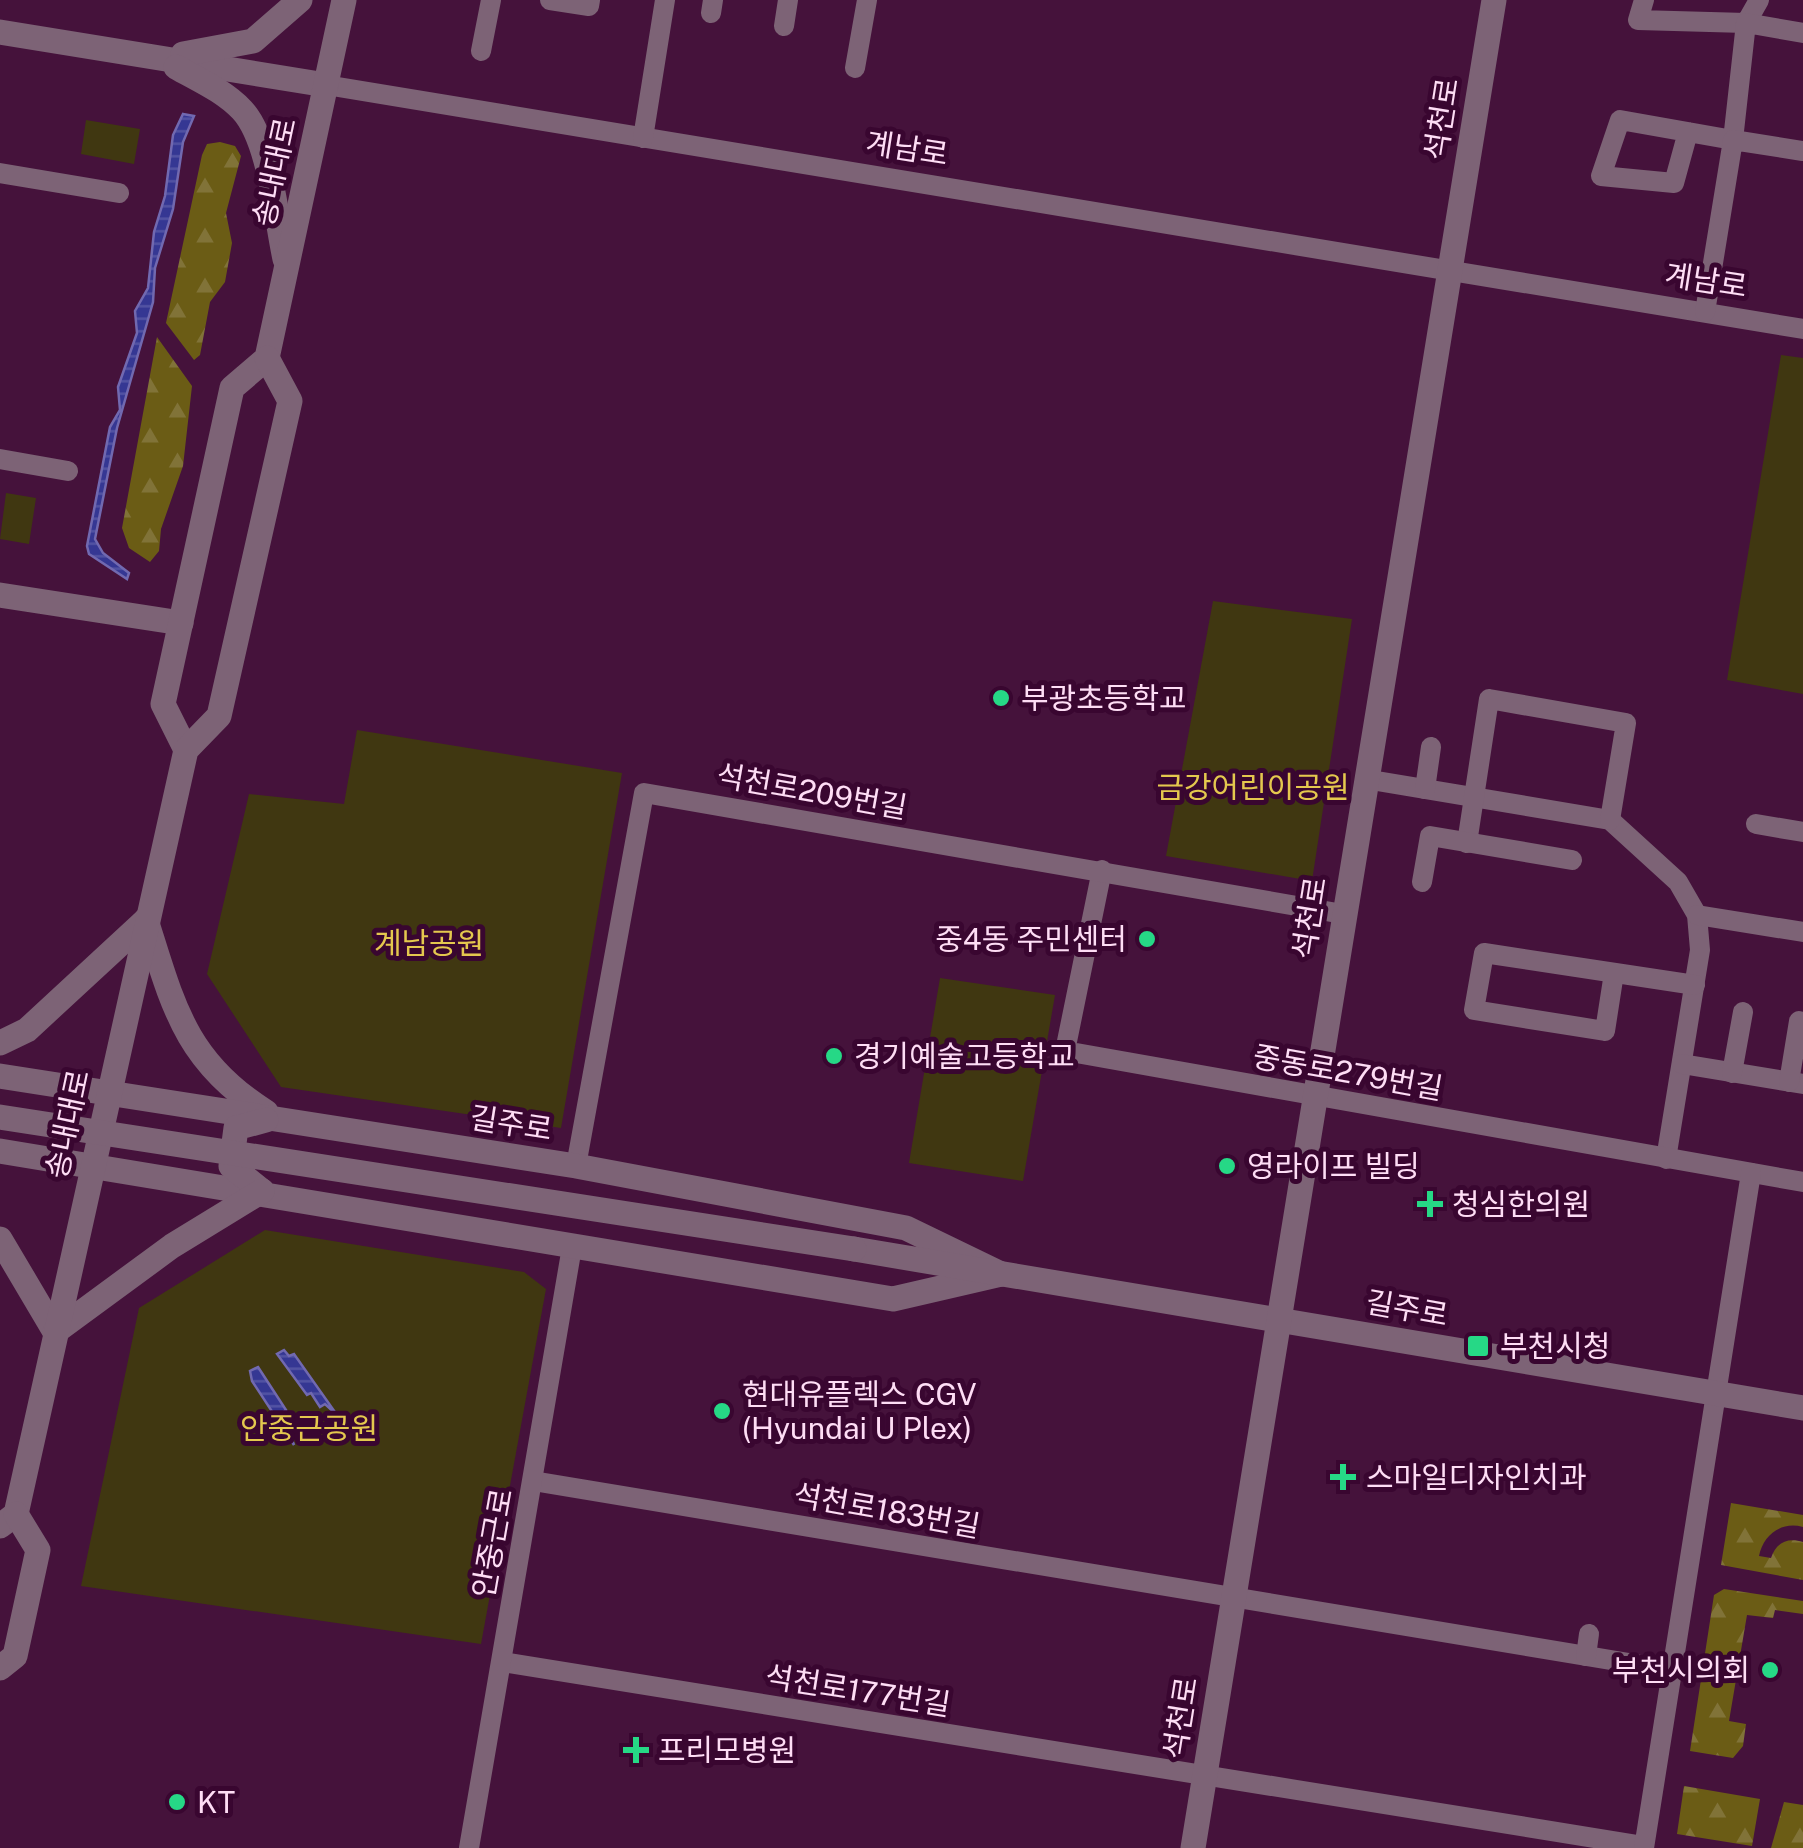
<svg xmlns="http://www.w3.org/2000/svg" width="1803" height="1848" viewBox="0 0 1803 1848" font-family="'Public Sans','Noto Sans KR',sans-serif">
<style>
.green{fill:#403711}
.forest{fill:url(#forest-firs)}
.water{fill:url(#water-rules);stroke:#7169b0;stroke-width:2.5}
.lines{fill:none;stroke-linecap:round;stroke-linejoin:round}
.minor{stroke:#7d6376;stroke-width:20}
.tertiary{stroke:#7d6376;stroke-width:25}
.tertiary-bridge{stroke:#7d6376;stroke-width:25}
.poi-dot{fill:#26d886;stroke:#390630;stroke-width:4}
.labels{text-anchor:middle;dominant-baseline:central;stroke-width:10;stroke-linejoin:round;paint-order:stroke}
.street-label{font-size:30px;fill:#feddf5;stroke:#390630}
.poi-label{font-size:30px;fill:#feddf5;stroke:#390630;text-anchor:start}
.park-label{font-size:30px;fill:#e4c84e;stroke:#390630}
</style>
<defs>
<pattern id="forest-firs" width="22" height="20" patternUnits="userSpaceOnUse" patternTransform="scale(2.5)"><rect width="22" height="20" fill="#6b5c15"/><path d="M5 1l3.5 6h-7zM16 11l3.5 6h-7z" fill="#817338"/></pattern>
<pattern id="water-rules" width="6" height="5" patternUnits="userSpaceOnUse" patternTransform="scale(2.5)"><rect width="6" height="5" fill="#353793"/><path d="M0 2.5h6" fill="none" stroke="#5354a3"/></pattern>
</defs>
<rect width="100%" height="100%" fill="#45123b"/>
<g class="green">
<polygon points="86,120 140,129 134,164 81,154"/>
<polygon points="1781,355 1803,358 1803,694 1727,680"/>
<polygon points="6,493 36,498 29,544 0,539"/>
<polygon points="1213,601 1352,619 1312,881 1166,856"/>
<polygon points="357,730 622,773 561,1128 281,1087 207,974 249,794 344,804"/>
<polygon points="940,978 1055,995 1023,1181 909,1163"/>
<polygon points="265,1230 524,1272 546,1289 481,1644 81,1586 139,1308"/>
</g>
<g class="forest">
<polygon points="220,142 235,146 241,156 226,213 232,243 225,282 210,302 200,355 194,360 166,323 202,155 207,144"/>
<polygon points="157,337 192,386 183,466 161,529 159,551 150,562 129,548 122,528"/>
<path d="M1731 1503 1803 1515V1527C1781 1521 1763 1535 1759 1556L1771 1558C1776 1543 1787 1537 1803 1542V1580L1721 1565Z"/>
<polygon points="1724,1589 1803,1601 1803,1614 1775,1610 1773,1618 1747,1615 1729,1721 1746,1724 1743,1746 1733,1758 1690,1751 1714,1595"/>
<polygon points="1684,1786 1760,1799 1752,1846 1677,1834"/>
<polygon points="1784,1802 1803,1805 1803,1848 1771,1848"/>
</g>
<g class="water">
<polygon points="183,114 194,116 183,142 173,209 155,268 153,302 117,428 95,539 103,553 129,573 127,579 89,554 87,546 110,427 120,410 118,387 137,333 135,311 148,288 154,232 165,196 173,135"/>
<polygon points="284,1350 289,1356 294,1354 337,1415 325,1404 320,1407 311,1393 307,1395 277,1354"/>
<polygon points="258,1367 286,1410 282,1413 291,1427 288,1429 294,1445 252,1381 250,1371"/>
</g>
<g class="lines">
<g class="minor">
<polyline points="550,0 589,6 590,0"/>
<polyline points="1644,0 1638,20 1746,23 1759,0"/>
<polyline points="711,13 713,0"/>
<polyline points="784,26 788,0"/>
<polyline points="481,51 491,0"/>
<polyline points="855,68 867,0"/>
<polyline points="326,85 1803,329"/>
<polyline points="1688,132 1674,183 1601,176 1620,120 1733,140 1746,23 1803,33"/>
<polyline points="643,138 665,0"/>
<polyline points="0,173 119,193"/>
<polyline points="1705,312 1733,140 1803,151"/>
<polyline points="0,459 68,471"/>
<polyline points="1365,779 1610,820 1678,882 1697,915 1700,950 1666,1159"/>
<polyline points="1425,789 1431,747"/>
<polyline points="1756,824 1803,832"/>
<polyline points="1467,843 1489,699 1626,723 1610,820"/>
<polyline points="1102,870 1065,1051 1803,1182"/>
<polyline points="1422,882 1430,836 1572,860"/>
<polyline points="1697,915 1803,932"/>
<polyline points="1614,973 1605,1031 1474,1010 1484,953 1695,985"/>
<polyline points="1682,1064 1803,1084"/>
<polyline points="1732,1073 1743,1012"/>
<polyline points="1789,1082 1799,1021"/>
<polyline points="576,1166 644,793 1343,914"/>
<polyline points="533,1481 1671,1670"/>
<polyline points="1586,1656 1589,1634"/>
<polyline points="502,1662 1644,1846"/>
<polyline points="469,1848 572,1247"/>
<polyline points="1644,1848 1751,1173"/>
</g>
<g class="tertiary">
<polyline points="0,32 326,85"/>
<polyline points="183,54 253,41 300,0"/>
<path d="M176 67C199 80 224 91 242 110 270 140 276 218 285 259"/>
<polyline points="0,595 181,623"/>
<polyline points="186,750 163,704 232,388 267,358 344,0"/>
<path d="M146 920C173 1005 185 1061 266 1112"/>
<polyline points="0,1043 27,1030 146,920"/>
<polyline points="0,1076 576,1166 906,1228 1001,1274"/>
<polyline points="0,1151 893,1299 1001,1274"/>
<polyline points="262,1191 231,1166 236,1128 266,1120"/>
<polyline points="0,1239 55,1332"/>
<polyline points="854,1249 1803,1408"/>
<polyline points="55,1332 172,1246 262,1191"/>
<polyline points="0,1526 16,1514 186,750 219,716 290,401 267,358"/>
<polyline points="0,1668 15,1656 38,1550 16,1514"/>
<polyline points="1193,1848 1494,0"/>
</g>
<polyline class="tertiary-bridge" points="0,1117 854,1249"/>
</g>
<g class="poi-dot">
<circle cx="1001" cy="698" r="10"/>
<circle cx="1147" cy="939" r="10"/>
<circle cx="834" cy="1056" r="10"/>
<circle cx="1227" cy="1166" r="10"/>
<path d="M1425 1189h10v10h10v10h-10v10h-10v-10h-10v-10h10z"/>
<rect x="1466" y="1334" width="24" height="24" rx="5"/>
<circle cx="722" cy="1411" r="10"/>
<path d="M1338 1462h10v10h10v10h-10v10h-10v-10h-10v-10h10z"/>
<circle cx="1770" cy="1670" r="10"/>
<path d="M631 1735h10v10h10v10h-10v10h-10v-10h-10v-10h10z"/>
<circle cx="177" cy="1802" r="10"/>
</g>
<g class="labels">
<g class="street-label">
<text transform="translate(1441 119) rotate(-81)">석천로</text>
<text transform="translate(907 148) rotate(9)">계남로</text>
<text transform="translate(274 172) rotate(-78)">송내대로</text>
<text transform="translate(1706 280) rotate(9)">계남로</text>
<text transform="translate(812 791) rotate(10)">석천로209번길</text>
<text transform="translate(1309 918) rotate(-81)">석천로</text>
<text transform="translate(1348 1072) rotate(10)">중동로279번길</text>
<text transform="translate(511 1123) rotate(9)">길주로</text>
<text transform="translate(67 1124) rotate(-78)">송내대로</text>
<text transform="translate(1407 1308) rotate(10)">길주로</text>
<text transform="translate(887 1510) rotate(10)">석천로183번길</text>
<text transform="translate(492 1543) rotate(-80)">안중근로</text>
<text transform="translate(858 1690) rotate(9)">석천로177번길</text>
<text transform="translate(1180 1718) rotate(-81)">석천로</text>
</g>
<g class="poi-label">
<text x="1021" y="698">부광초등학교</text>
<text x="1127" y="939" text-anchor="end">중4동 주민센터</text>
<text x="854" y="1056">경기예술고등학교</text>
<text x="1247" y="1166">영라이프 빌딩</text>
<text x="1452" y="1204">청심한의원</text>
<text x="1500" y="1346">부천시청</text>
<text x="742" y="1394">현대유플렉스 CGV<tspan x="742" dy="34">(Hyundai U Plex)</tspan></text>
<text x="1366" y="1477">스마일디자인치과</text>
<text x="1750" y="1670" text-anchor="end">부천시의회</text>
<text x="658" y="1750">프리모병원</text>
<text x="197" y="1802">KT</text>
</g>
<g class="park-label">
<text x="1253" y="787">금강어린이공원</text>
<text x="429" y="943">계남공원</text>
<text x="309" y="1428">안중근공원</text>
</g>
</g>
</svg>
